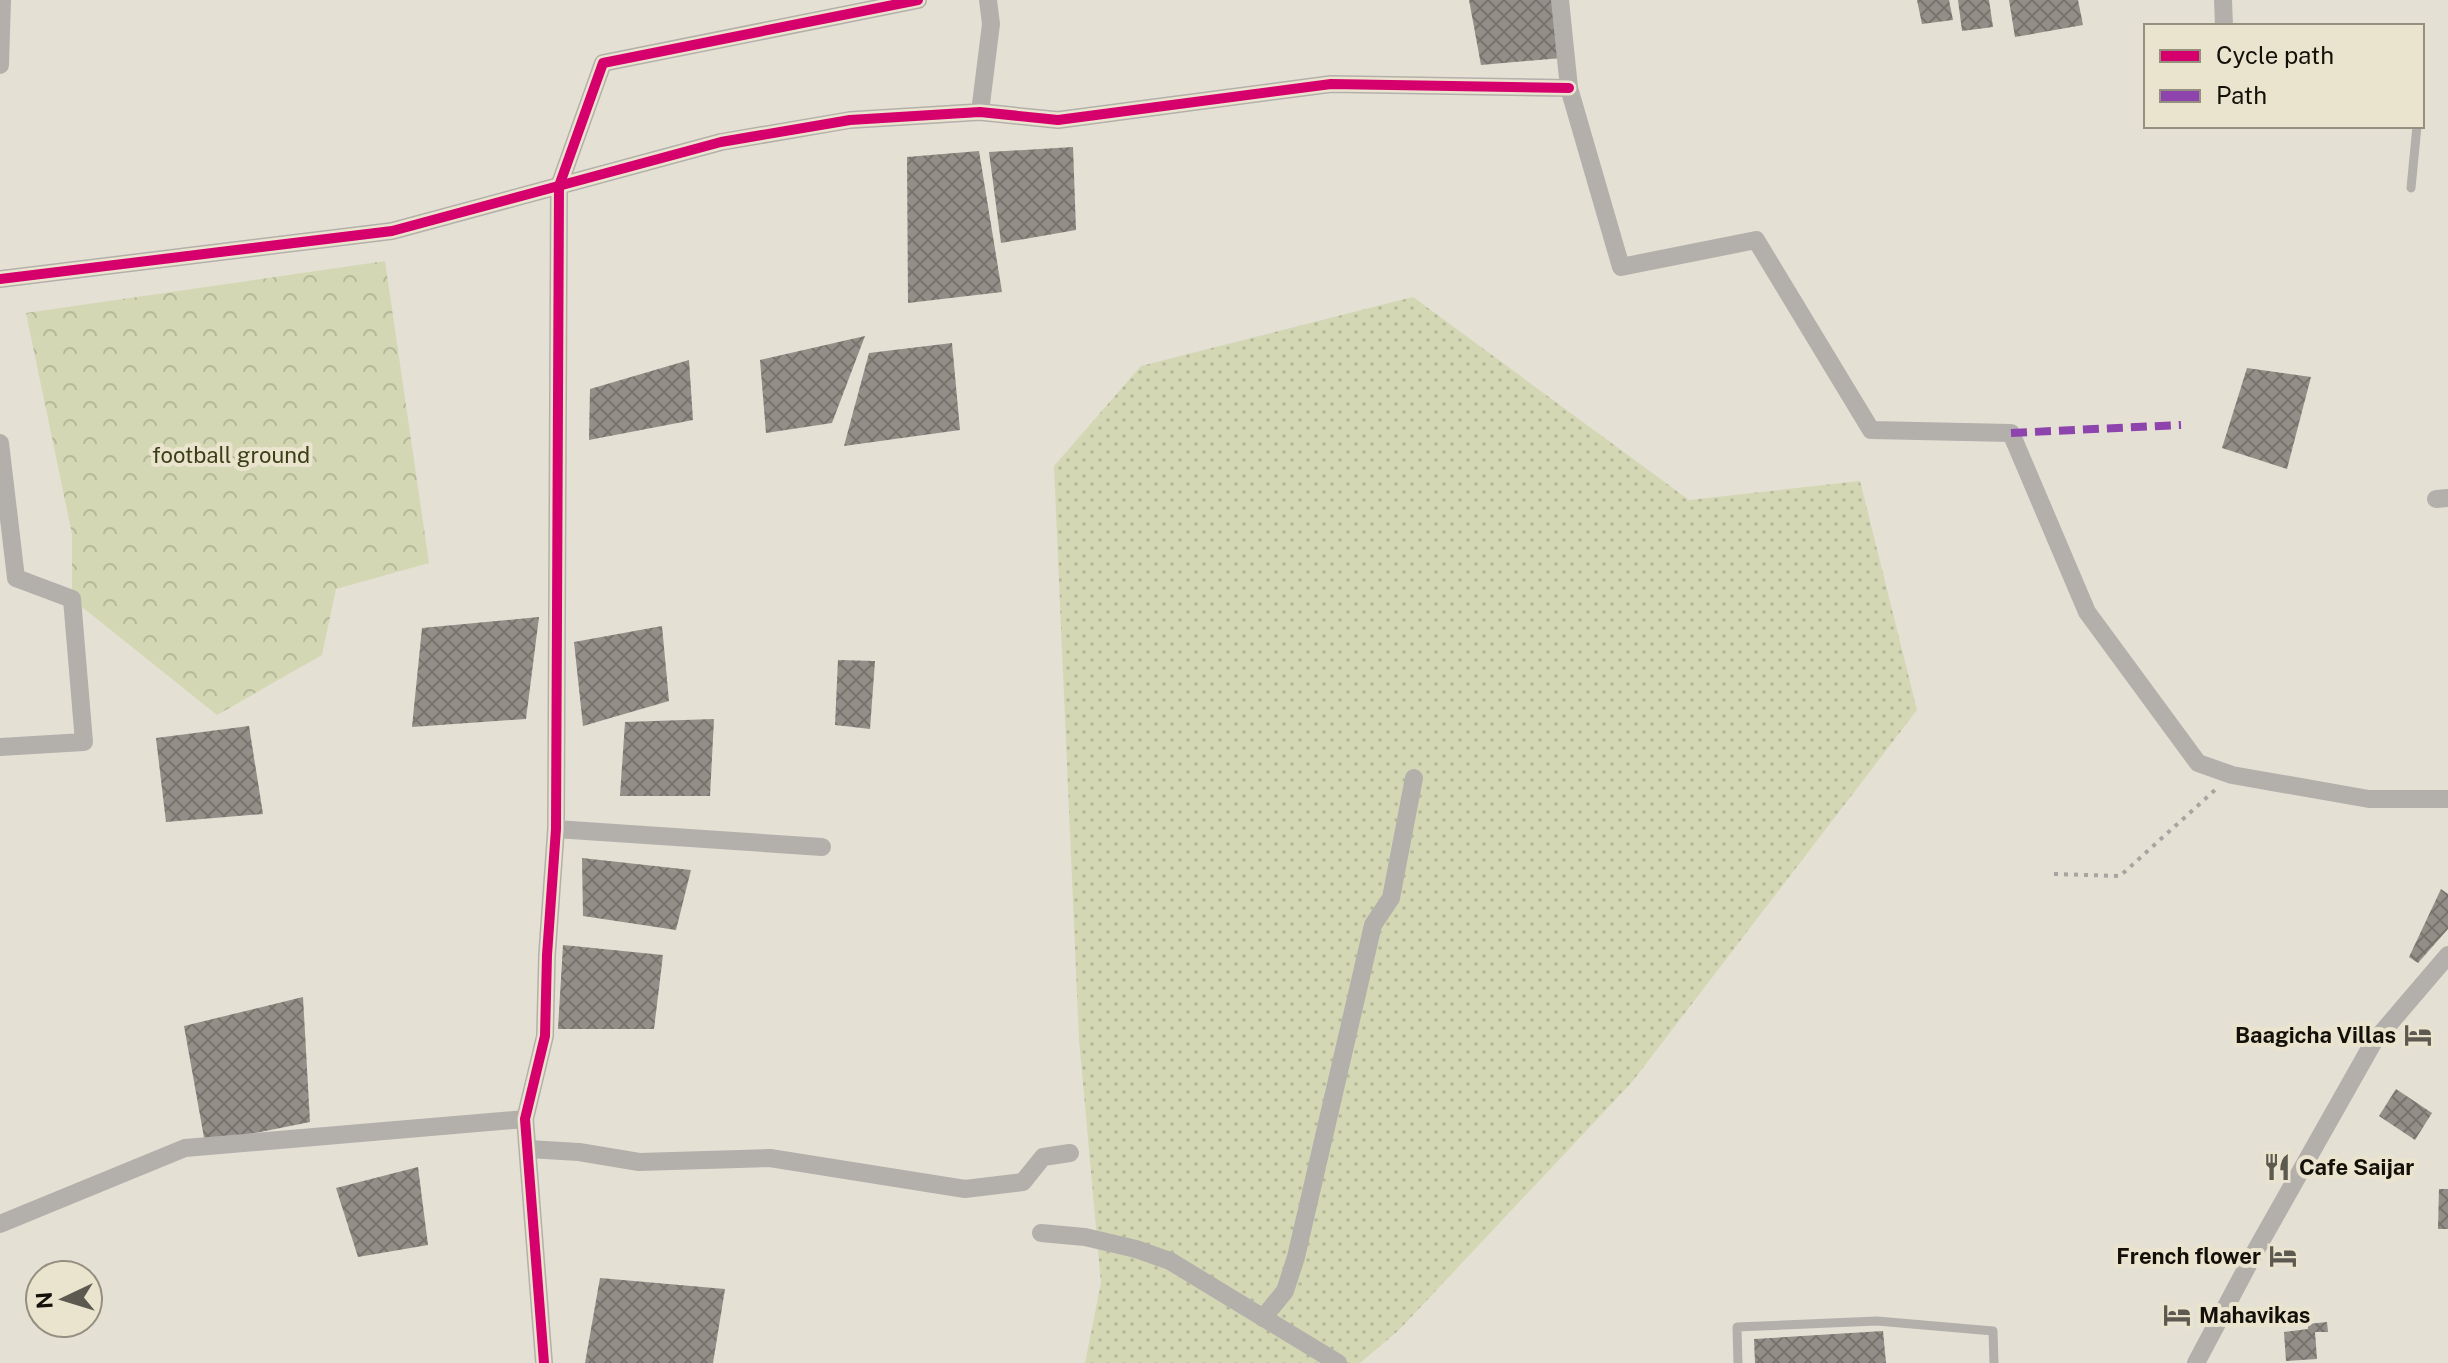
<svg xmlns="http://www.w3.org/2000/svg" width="2448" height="1363" viewBox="0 0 2448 1363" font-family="'Public Sans',sans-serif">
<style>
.grass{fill:url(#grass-dots)}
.park{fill:url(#park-crowns)}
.building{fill:url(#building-cross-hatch)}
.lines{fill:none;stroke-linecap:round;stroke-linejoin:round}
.path{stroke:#a8a5a1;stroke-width:4;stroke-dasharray:4 6;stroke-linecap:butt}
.lane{stroke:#b3b0ac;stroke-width:9}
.street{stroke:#b3b0ac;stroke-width:18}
.quiet{stroke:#8e44ad;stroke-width:8;stroke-dasharray:16 8;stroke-linecap:butt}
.cycleway-casing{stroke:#eae4ce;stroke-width:15}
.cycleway{stroke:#d6006c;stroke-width:10}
.labels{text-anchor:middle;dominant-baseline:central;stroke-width:8;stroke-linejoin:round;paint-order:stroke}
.park-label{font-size:22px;fill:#3a3f18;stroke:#eae4ce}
.poi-label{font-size:22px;font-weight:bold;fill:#121009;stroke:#eae4ce;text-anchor:end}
</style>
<defs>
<pattern id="grass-dots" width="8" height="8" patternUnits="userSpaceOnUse" patternTransform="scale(2)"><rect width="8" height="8" fill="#d4d7b4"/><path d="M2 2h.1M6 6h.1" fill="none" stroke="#b5b899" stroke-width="1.8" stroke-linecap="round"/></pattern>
<pattern id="park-crowns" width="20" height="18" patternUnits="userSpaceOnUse" patternTransform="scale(2)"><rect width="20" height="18" fill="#d4d7b4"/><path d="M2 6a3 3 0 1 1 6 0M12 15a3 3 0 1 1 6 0" fill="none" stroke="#b5b899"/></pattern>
<pattern id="building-cross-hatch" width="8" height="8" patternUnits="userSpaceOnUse" patternTransform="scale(2)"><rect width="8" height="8" fill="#948e88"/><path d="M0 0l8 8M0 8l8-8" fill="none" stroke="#77736d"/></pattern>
</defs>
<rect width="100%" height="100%" fill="#e4e0d4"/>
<polygon class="grass" points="1413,297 1689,500 1860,481 1917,710 1632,1082 1399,1330 1360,1363 1085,1363 1101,1283 1079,1039 1054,466 1141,366"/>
<polygon class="park" points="385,261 429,563 336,589 322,655 217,715 72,599 72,534 26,313"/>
<g class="building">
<polygon points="1469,0 1553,0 1562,58 1481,65"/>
<polygon points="1917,0 1949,0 1953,20 1922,24"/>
<polygon points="1958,0 1989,0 1993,27 1962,31"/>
<polygon points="2009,0 2078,0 2083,25 2015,37"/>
<polygon points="1073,147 1076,230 1001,243 989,152"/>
<polygon points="979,151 1002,292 908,303 907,157"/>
<polygon points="865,336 832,423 766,433 760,360"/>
<polygon points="952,343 960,430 844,446 869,353"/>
<polygon points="689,360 693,420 589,440 590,389"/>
<polygon points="2247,368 2311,377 2287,469 2222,448"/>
<polygon points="539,617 526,719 412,727 422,628"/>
<polygon points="662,626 669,701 583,726 574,642"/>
<polygon points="838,660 875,661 870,729 835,725"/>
<polygon points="714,719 710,796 620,796 625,722"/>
<polygon points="249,726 263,814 166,822 156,738"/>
<polygon points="582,858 691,870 676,930 583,916"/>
<polygon points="2441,889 2448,894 2448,929 2418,963 2409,957"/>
<polygon points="563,945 663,955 654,1029 558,1029"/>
<polygon points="303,997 310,1122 205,1143 184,1026"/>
<polygon points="2396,1089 2432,1113 2415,1140 2379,1116"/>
<polygon points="418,1167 428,1245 358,1257 336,1188"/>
<polygon points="2439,1189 2448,1189 2448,1229 2438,1229"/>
<polygon points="600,1278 725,1289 713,1363 585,1363"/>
<polygon points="2327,1322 2328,1332 2315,1332 2317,1359 2286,1361 2284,1332 2308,1329 2308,1324"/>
<polygon points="1883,1331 1886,1363 1755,1363 1754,1339"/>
</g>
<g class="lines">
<polyline class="path" points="2054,874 2120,876 2215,790"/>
<g class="lane">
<polyline points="2411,188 2417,126"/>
<polyline points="1738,1363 1737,1327 1877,1321 1993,1331 1994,1363"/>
</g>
<g class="street">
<polyline points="1560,0 1569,88 1621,267 1756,240 1871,430 2011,433 2087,612 2198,763 2232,775 2369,799 2448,799"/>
<polyline points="2223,0 2224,26"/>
<polyline points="0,65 2,0"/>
<polyline points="980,112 991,24 988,0"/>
<polyline points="0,279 392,231 721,142 850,120 980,112 1058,120 1331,84 1569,88"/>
<polyline points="0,443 16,578 72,599 84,742 0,747"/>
<polyline points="2436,499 2448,498"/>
<polyline points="556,829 822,847"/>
<polyline points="528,1149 579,1152 639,1162 770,1158 965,1189 1023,1182 1043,1157 1070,1153"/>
<polyline points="0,1224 185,1148 525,1119"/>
<polyline points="1041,1233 1085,1237 1136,1249 1170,1261 1338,1363"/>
<polyline points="1263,1318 1285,1291 1296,1257 1373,925 1391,898 1414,778"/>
<polyline points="544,1363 525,1119 545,1036 547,955 556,829 559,186 603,63 918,0"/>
<polyline points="2196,1363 2256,1250 2373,1043 2448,955"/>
</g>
<polyline class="quiet" points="2011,433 2181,425"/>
<g class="cycleway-casing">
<g id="cycleway">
<polyline points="0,279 392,231 721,142 850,120 980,112 1058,120 1331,84 1569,88"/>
<polyline points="544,1363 525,1119 545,1036 547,955 556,829 559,186 603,63 918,0"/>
</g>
</g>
<use href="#cycleway" class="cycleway"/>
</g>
<defs>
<g id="hotel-bare" transform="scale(2.16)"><path d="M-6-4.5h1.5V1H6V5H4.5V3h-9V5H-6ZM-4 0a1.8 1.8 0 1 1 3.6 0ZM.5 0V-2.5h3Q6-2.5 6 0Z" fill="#5c5950" stroke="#eae4ce" stroke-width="2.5" paint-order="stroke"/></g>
<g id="restaurant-bare" transform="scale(2.16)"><path d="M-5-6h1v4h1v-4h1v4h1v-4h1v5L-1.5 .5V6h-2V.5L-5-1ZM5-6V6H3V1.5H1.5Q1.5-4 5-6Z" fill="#5c5950" stroke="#eae4ce" stroke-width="2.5" paint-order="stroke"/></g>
</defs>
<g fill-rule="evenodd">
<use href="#hotel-bare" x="2418" y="1035"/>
<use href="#restaurant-bare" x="2277" y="1167"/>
<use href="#hotel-bare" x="2283" y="1256"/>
<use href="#hotel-bare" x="2177" y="1315"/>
</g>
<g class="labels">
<g class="park-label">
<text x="231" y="455">football ground</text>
</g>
<g class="poi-label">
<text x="2396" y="1035">Baagicha Villas</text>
<text x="2299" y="1167" text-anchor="start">Cafe Saijar</text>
<text x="2261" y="1256">French flower</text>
<text x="2199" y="1315" text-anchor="start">Mahavikas</text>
</g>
</g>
<rect x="2144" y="24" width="280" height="104" fill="#eae4ce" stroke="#948f7f" stroke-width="2"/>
<rect x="2160" y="50" width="40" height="12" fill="#d6006c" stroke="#948f7f" stroke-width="2"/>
<text x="2216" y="64" font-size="24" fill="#121009">Cycle path</text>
<rect x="2160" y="90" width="40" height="12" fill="#8e44ad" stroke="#948f7f" stroke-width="2"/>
<text x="2216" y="104" font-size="24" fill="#121009">Path</text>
<g transform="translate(64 1299) rotate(266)"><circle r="38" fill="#eae4ce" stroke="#948f7f" stroke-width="2"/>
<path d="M0-6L14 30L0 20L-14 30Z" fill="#5c5950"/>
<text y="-12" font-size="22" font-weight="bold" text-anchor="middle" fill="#121009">N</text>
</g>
</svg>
